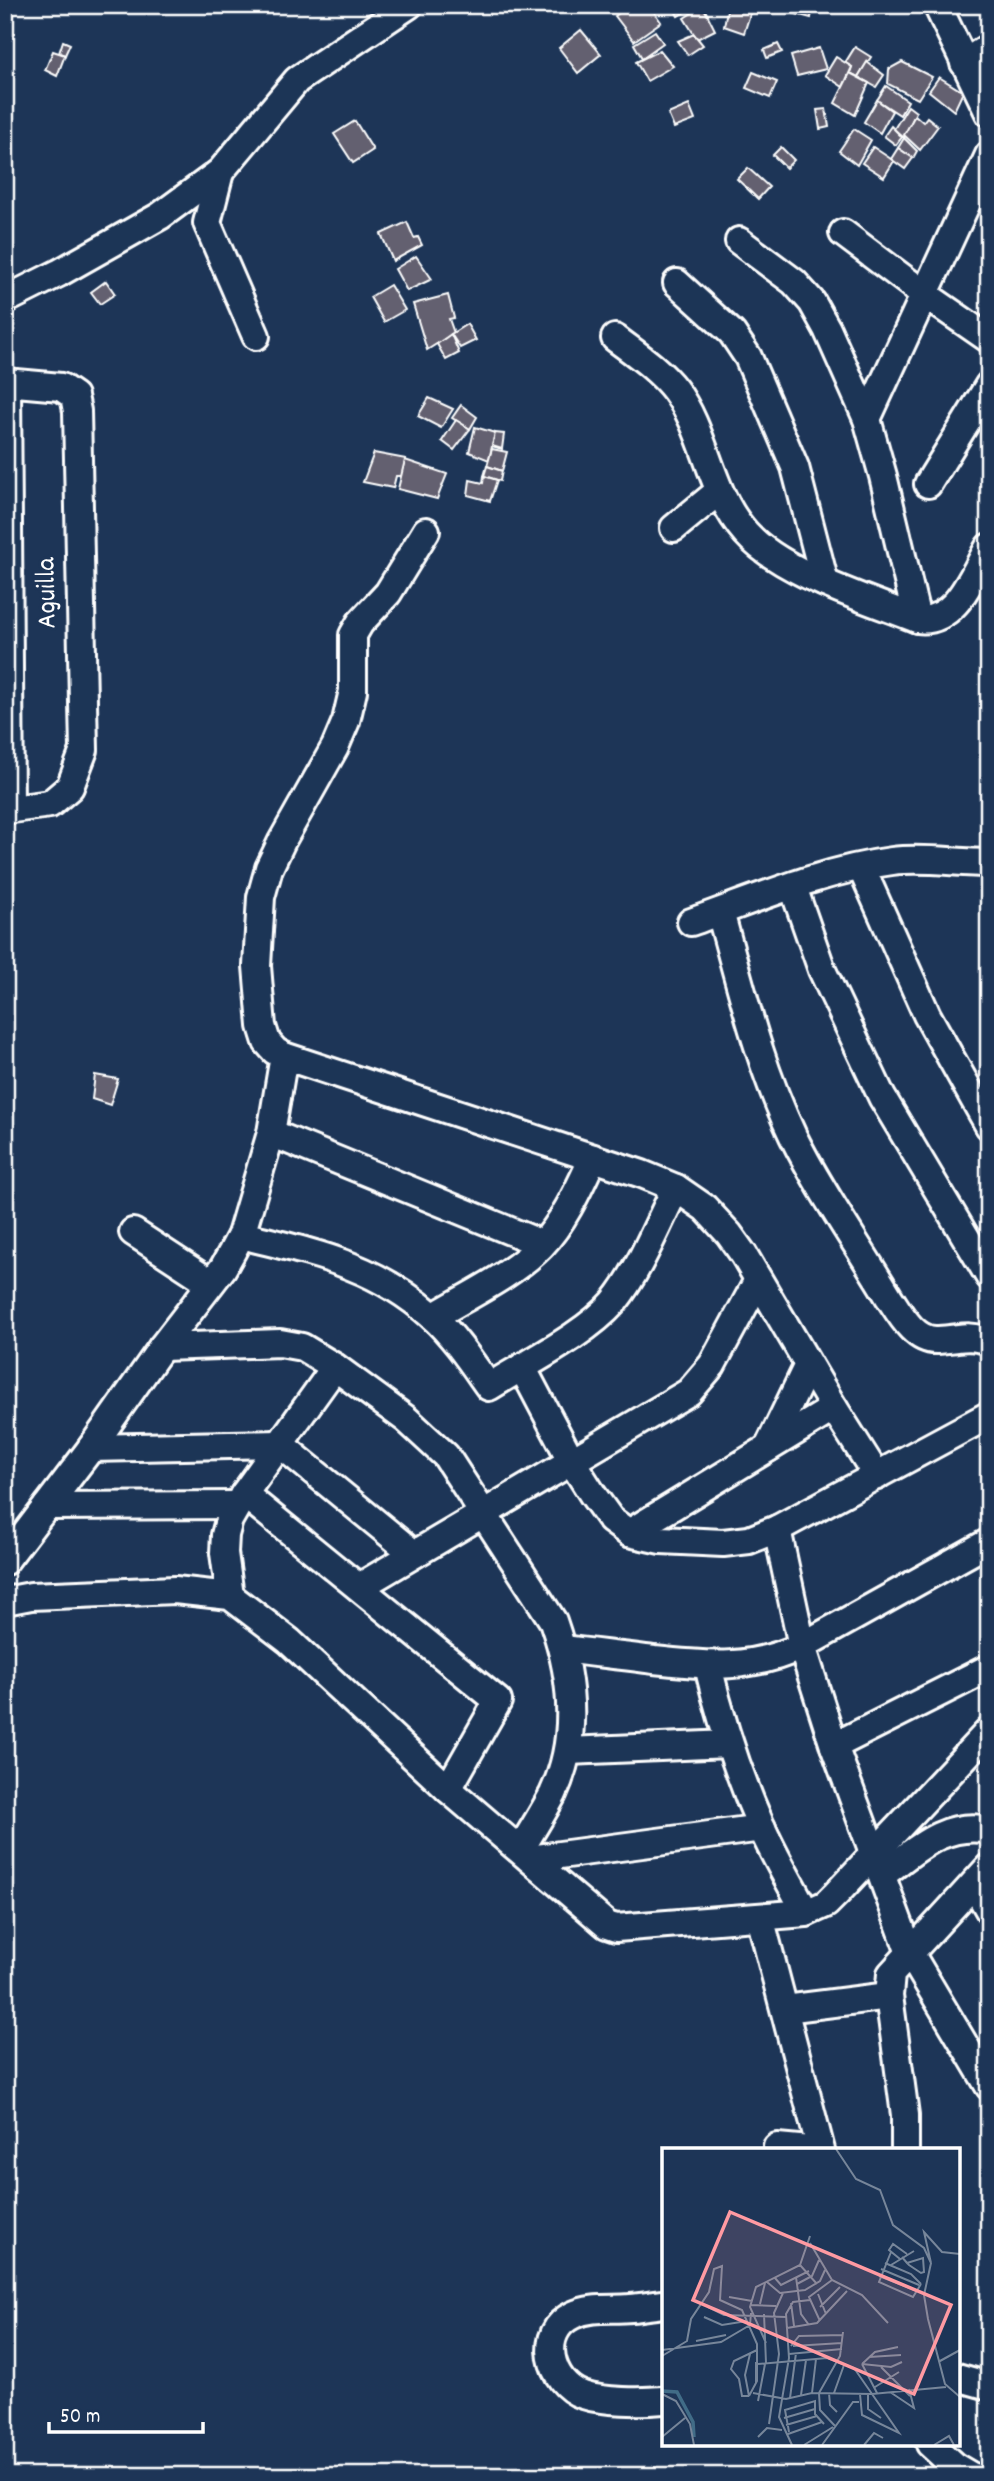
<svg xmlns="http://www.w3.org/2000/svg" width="994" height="2481" viewBox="0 0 994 2481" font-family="Dekko,sans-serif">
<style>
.building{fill:#64606f;stroke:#fff;stroke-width:2}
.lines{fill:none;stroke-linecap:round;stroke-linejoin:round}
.minor-casing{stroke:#fff;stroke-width:32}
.minor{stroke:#1d3557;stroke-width:26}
.labels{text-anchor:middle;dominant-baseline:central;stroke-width:6;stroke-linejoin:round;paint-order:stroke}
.street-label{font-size:28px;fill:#fff;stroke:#1d3557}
.inset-river{fill:none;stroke:#416c87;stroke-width:3.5}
.inset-road{fill:none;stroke:#77869a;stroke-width:2}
.view{fill:#ff9aa2;fill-opacity:0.15;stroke:#ff9aa2;stroke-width:3.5}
.inset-edge{fill:none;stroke:#fff;stroke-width:3.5}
</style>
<rect width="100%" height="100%" fill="#1d3557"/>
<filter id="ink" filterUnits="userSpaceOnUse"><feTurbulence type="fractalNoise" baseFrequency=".0143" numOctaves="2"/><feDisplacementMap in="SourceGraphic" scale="14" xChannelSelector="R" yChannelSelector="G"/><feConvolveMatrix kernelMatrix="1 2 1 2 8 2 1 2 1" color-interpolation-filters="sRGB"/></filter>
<g filter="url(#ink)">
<g class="building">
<polygon points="629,5 649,5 661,22 634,41 615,16"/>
<polygon points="672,5 687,5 690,9 678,16"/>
<polygon points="728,5 753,5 744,33 724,26"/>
<polygon points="789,5 813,5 811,18 788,12"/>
<polygon points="703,6 715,30 697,39 684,18"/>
<polygon points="581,30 601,54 578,73 559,48"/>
<polygon points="655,31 663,43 642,58 634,44"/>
<polygon points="694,34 703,45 688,55 678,41"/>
<polygon points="63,41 70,44 65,55 59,53"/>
<polygon points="778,44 782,52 767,58 764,50"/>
<polygon points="855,47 871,57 858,77 850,73 852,67 845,63"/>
<polygon points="819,48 826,69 797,76 791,56"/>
<polygon points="660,50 673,66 647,81 636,62"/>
<polygon points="53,51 65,55 57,76 45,70"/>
<polygon points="836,57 852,67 843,87 825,75"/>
<polygon points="867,62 884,75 876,87 858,77"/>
<polygon points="902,62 932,77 918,99 888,84 889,69"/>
<polygon points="753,72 777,82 770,98 746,88"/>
<polygon points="850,73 869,83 855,115 835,103"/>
<polygon points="939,77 963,92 954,111 929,91"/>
<polygon points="886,86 908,101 900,115 877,100"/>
<polygon points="877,100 892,111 880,133 864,122"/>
<polygon points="689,105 695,120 674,128 668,114"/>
<polygon points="908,106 916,112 904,138 894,129"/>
<polygon points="826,109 829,127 820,129 817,110"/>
<polygon points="915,115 923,122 927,117 938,126 920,150 904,135"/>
<polygon points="355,121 373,150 353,163 334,134"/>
<polygon points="891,126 902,137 896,145 884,136"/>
<polygon points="854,129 871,140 857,165 839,151"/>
<polygon points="904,138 917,151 913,158 898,148"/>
<polygon points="781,147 794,160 786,168 773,155"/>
<polygon points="873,147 894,161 884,177 862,163"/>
<polygon points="898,148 913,158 905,169 891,159"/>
<polygon points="748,168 769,187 758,199 737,179"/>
<polygon points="407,222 414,238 418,237 422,245 393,261 381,234"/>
<polygon points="416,256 432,279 407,291 395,269"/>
<polygon points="106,281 115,294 100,304 91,292"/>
<polygon points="390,285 405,310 384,322 370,297"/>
<polygon points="448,295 454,318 449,319 454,333 427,350 413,304"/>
<polygon points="467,324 476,340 460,348 451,334"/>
<polygon points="451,334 459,353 446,360 437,344"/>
<polygon points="429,398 453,409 441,428 418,416"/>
<polygon points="461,405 477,417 470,429 452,418"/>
<polygon points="456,420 470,429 454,450 442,441"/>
<polygon points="475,427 495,433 489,460 469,452"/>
<polygon points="495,433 504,434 502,449 492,446"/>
<polygon points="492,449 507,452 502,471 487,466"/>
<polygon points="374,453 406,459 403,476 396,476 393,488 363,482"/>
<polygon points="405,460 447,474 437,499 398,489"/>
<polygon points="487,466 502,471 500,481 484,476"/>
<polygon points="484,476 497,480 490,501 468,495 470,480 483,483"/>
<polygon points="95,1075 118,1079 110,1105 92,1099"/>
</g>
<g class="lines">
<g class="minor-casing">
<g id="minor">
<polyline points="937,5 989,113"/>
<polyline points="964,63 989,47"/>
<polyline points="220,172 207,223 256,336"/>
<polyline points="843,233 924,294 989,339"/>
<polyline points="739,241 794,282 812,302 827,329 867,419 883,476 917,619"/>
<polyline points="677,283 732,333 748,357 795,467 825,583"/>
<polyline points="5,300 59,273 160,216 220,172 297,80 409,5"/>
<path d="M615 338C636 354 659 369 675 390 707 433 709 492 746 533 781 573 867 599 917 619 956 625 973 574 989 547"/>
<polyline points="5,382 61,387 74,396 77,411 84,750 70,787 50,804 5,810"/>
<polyline points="7,382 10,809"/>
<polyline points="867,419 989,155"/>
<polyline points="928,484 989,385"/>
<polyline points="674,528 719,491"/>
<polyline points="426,531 388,593 360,623 353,635 353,691 346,721 335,747 282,841 269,868 261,897 257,966 262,1026 267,1042 275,1051 284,1056 642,1174 676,1188 705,1208 729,1234 744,1255 834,1408 877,1476"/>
<polyline points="861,867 927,1015 989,1126"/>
<polyline points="793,887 822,970 882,1097 989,1276"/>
<path d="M720 912C741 987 759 1065 793 1136 819 1189 858 1245 889 1297 900 1314 915 1342 938 1340 961 1339 966 1334 989 1341"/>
<path d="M691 922C756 899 823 870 892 861 924 857 956 863 989 863"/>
<polyline points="271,1133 542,1244"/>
<polyline points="133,1232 211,1283"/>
<path d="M241 1235C313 1253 374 1264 432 1316 454 1336 472 1363 489 1387 527 1363 585 1335 614 1302 640 1270 657 1225 676 1188"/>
<path d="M433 1317C469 1295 511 1276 541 1246 564 1222 579 1188 593 1158"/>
<path d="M162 1347 280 1343 302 1347 335 1367 406 1419 446 1456 553 1621C573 1678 579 1738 553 1794 543 1813 531 1832 520 1850"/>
<polyline points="522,1367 572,1462 593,1495 611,1520 629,1533 661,1540 723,1543 749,1540 777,1529 989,1415"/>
<polyline points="91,1448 280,1444 414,1554"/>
<polyline points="768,1448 808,1365"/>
<polyline points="244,1494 498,1701 448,1789"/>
<polyline points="47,1506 237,1505"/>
<polyline points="777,1529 802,1646 834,1746 910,1953 989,2086"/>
<polyline points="629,1533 834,1408"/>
<polyline points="5,1561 91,1448 162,1347 223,1268 232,1252 241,1235 271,1133 284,1056"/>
<polyline points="359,1587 689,1392 712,1365 758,1280"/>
<polyline points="230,1596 224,1553 225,1535 229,1520 244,1494 335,1367"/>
<polyline points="5,1601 31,1596 175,1590 230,1596 289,1641 448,1789 607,1925 616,1928 806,1913 826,1904 836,1894 989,1731"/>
<path d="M563 1649C594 1653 624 1656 654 1660 709 1666 751 1670 802 1646L989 1542"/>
<path d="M708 1666C721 1721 738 1774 761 1826 774 1856 791 1884 806 1913"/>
<polyline points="834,1746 989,1668"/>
<polyline points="568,1751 729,1744"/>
<polyline points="530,1859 762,1828"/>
<path d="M882 1875C916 1850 944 1821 989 1830"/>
<polyline points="974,1884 989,1910"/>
<polyline points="760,1917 821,2150"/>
<polyline points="785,2009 889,1996"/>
<polyline points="777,2147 810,2150"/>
<polyline points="905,2150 905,2115 889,1996 891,1974 989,1867"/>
<path d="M663 2304C653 2305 642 2307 631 2308 611 2310 592 2306 573 2315 537 2332 549 2383 583 2395 604 2402 641 2402 663 2400"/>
<polyline points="957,2377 989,2386"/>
<polyline points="930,2444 954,2466 971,2476"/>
</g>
</g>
<use href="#minor" class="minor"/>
</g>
</g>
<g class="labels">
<g class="street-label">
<text transform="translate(49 593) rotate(-91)">Aguilla</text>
</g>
</g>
<g transform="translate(662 2148)">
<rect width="298" height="298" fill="#1d3557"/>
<path class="inset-river" d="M0 243 15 244 31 274 32 289"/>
<path class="inset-road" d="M174 1 194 31 218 42 231 77 262 100 269 115 262 147 266 171 283 236 298 249M148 95 170 132 200 147 226 175M229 104 217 134 251 149 259 136M240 109 245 115 247 117 259 125 262 124 261 110 245 115M238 111 227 102 231 96 245 106M223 115 249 126 259 136M269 115 262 84 280 104 298 106M138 117 155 136M229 117 252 103M219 121 257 137M217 128 255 143M134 129 139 166 147 177M113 130 119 137 147 123M105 134 118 145 143 142 158 133 163 122M135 136 150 128 157 112M156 146 164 166M67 149 90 153M129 155 132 178M98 156 103 135M88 157 114 158M46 159 62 167 124 169M158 159 178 139M102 166 104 215M42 169 60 177 85 173M158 173 147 149 170 132M125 180 155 175 185 143M34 193 64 187M104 195 88 159 94 139 138 117 148 88M129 198 137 188 181 187M131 198 180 195M0 202 59 194 88 177 89 165M127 206 180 201M0 208 25 193 29 171 47 144 52 121 60 118 58 152 80 162 95 196V233L87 248M207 209 239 207M278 213 298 202M96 216 165 210 192 220 237 285 200 267 198 246M200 216 213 204 236 199M200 216 229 219 240 214M200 216 215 245M219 219 248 248M94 236V214M213 239 237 224M228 244 252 260 247 241M91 245 124 251 150 245 210 246 284 239M150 245 154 211M167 245 168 257 175 264M172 245 182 217M0 246 14 253 28 276 32 297M206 246V261L219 270M139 247 144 212M87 248H80L77 231 69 221 72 213 95 202M87 248 83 227 88 206M128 250 134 205M96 253 103 216M122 270 153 261M107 276 117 206 112 165 121 145M124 277 155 268M174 279 158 262 157 245 178 208 181 184M127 284 123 262 153 253V266L162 276M126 286 160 274M0 289 23 270M96 289 105 280 120 282M130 297 117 269 127 210 124 166 131 154 148 152M142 297 171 279M160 297 191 254H197M202 297 212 285 221 290M272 297 287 288 292 297"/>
<path class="view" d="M68 64 289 157 252 246 31 152Z"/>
<rect width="298" height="298" class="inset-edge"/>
</g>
<rect width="994" height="2481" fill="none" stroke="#1d3557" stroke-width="28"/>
<rect x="14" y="14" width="966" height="2453" fill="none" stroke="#fff" stroke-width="2.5" filter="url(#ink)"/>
<path d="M49 2422v10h154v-10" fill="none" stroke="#ffffff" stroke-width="3.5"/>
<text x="60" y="2422" font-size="21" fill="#ffffff" stroke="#1d3557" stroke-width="5" paint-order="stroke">50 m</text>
</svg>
